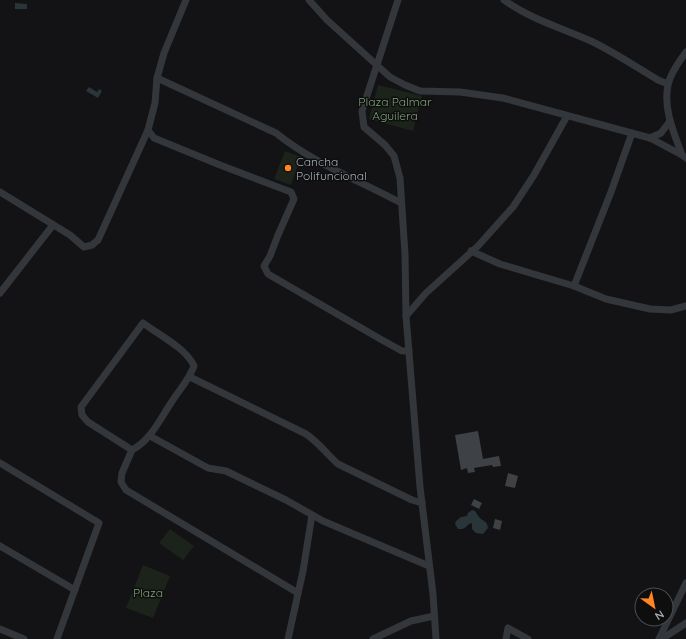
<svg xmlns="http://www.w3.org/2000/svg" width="686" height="639" viewBox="0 0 686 639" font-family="Quicksand,sans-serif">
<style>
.green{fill:#1b231a}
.water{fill:#283539}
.building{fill:#3e4145}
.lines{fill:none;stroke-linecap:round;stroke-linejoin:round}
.minor{stroke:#33363a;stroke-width:7}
.poi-dot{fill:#ff8520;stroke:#0e0e0f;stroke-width:1.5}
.labels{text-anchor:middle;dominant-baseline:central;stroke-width:3;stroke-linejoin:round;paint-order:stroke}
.park-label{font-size:12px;fill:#7ea378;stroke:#0e0e0f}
.poi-label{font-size:12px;fill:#a3adb6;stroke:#0e0e0f;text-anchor:start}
</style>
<rect width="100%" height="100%" fill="#131315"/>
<g class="green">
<polygon points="378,85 422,96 413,131 369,119"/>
<polygon points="285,151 301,157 291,185 274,179"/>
<polygon points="170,529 194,546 183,560 159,543"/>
<polygon points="143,565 170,576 153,618 126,608"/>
</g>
<g class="water">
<polygon points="15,3 27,4 27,9 15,9"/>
<polygon points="89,87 97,92 99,89 102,91 98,98 86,91"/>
<path d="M472 510 475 511C477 513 477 515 479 517 483 522 487 520 488 528L483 534 476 533 472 529V523C466 524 467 530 458 529L455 524 456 521 461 517 467 516 468 513Z"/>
</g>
<g class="building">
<polygon points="478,431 483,459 499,456 501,466 493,467 492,465 474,468 475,472 468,473 467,468 461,470 455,435"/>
<polygon points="508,473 518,476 515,488 505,486"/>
<polygon points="474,499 482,503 479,509 471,505"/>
<polygon points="495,519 502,521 500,530 493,528"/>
</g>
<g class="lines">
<g class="minor">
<polyline points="186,0 164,53 157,78 155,103 148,130 154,138 220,165 291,192 294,199 278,235 270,256 264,266 268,274 382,340 402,351 409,351"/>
<polyline points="309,0 327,20 390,77 405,85 420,91 460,92 503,98 650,138 682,155"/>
<polyline points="398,0 362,111 364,127 385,145 394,156 400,178 405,254 406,316 420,487 433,594 436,639"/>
<path d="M504 0C530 19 562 28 591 41 614 52 636 67 658 80L668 84"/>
<path d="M686 52C680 60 670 74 668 85 663 109 674 133 682 155L686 158"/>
<path d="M157 78 276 133C313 163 360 181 401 203"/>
<polyline points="650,138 661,133 670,121"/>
<polyline points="0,192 70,235 84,247 92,245 98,240 148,130"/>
<polyline points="471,251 500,264 574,286 606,299 650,309 671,310 686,306"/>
<polyline points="574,286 611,192 632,133"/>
<polyline points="0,293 53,225"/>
<polyline points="406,316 426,293 478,246 513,207 534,175 567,116"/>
<path d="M143 323C159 335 186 348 194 366 189 380 179 390 171 403 160 419 151 440 132 450L88 422 82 415 81 407Z"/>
<path d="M190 377 306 434C318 442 327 454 338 464L412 500 422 503"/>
<polyline points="150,436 208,468 226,471 286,500 323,521 429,566"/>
<polyline points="132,450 122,473 121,482 126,490 298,593"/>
<polyline points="0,463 99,523 57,639"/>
<polyline points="0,546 75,590"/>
<polyline points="0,629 24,639"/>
<polyline points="288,639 303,571 312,515"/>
<polyline points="373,639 411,621 434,616"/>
<polyline points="506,639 508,628 528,639"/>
<polyline points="659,639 686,583"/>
<polyline points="662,639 686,623"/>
</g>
</g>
<circle class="poi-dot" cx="288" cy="168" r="4"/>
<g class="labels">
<g class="park-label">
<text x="395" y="101">Plaza Palmar<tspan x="395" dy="14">Aguilera</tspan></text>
<text x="148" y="592">Plaza</text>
</g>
<g class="poi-label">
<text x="296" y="161">Cancha<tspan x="296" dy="14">Polifuncional</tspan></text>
</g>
</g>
<g transform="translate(654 607) rotate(147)"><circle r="19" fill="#0e0e0f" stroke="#4a4e52"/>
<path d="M0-3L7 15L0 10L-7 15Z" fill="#ff8520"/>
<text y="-6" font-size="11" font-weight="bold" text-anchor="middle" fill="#a3adb6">N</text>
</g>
</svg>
